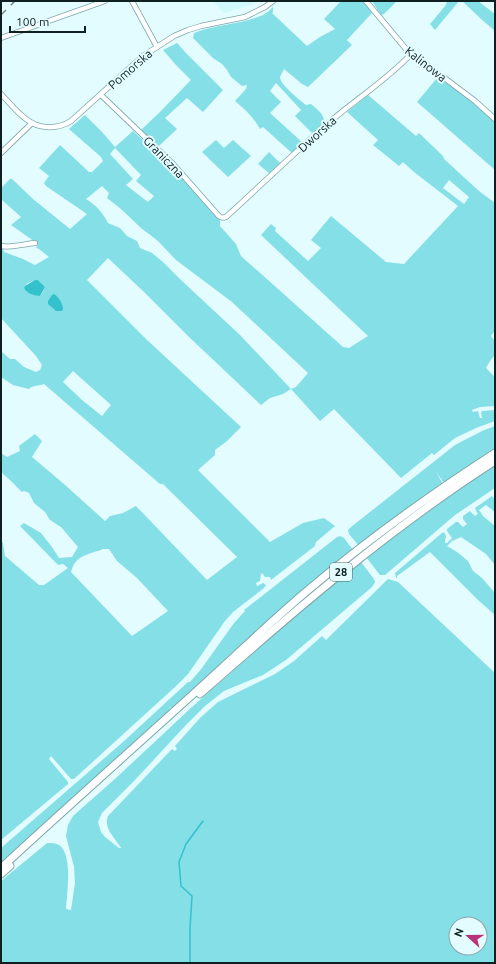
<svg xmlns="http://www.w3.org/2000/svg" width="496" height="964" viewBox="0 0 496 964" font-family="Ubuntu,sans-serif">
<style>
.built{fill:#cff9fd}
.green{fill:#85dfe7;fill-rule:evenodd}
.water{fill:#33c1cc}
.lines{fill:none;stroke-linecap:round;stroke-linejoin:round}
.stream{stroke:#33c1cc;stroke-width:1.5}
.street-casing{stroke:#7da6aa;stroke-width:6}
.primary-casing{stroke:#7da6aa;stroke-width:9}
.street{stroke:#fff;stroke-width:4.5}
.primary{stroke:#fff;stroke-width:7}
.rail{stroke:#778c8e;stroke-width:1.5;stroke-dasharray:7 7;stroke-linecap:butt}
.labels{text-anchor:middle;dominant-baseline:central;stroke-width:4;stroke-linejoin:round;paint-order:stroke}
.shield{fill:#e3fcff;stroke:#4f6264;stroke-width:1}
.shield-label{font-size:11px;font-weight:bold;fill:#0f2021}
.street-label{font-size:12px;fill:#0f2021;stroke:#e3fcff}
</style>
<rect width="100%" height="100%" fill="#e3fcff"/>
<polygon class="built" points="213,1 257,1 254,4 224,13"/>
<g class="green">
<path d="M341 1H363L373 12 347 40 352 45 308 87 302 84 284 69C283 71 281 74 280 77 280 85 300 100 306 105L311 104C318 110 324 114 325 124L313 134 295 116 301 110 276 83 270 91 281 102 270 113 303 143 292 153 263 127 260 129C254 118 245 109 235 101L246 89 247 85 242 86 231 77 227 70 222 64 213 58 193 38 194 33C216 24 241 25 263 15 267 13 270 10 273 7V12L272 13 307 46 320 37 335 29 324 19Z"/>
<polygon points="372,1 397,1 384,14 381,15"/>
<polygon points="447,1 459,1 435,30 430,24 446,5"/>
<polygon points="462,1 478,1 495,14 495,31 480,18"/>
<polygon points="177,43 185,52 223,90 203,112 187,98 165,118 177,129 159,146 141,130 159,113 191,80 176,65 163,50"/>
<path d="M437 78C459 89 477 105 495 122V170L417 102Z"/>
<path d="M368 95 416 136 419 133 443 156 444 159 479 191 495 203V332H494L491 336 495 341V355L490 361 486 368 495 377V406L480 407 472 410 473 412 478 411 480 418H482L481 413 482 411 495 410V421L476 428 455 438 434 455 432 453 401 478 334 409 320 421 291 389 283 394 270 398 261 405 188 336 144 292 108 258 87 280 146 339 241 427 227 441 215 450V455L198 470 270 542 303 523 324 518 335 526 316 542 315 546 271 580 270 577H265L262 573 261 574 260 581 256 583 257 586 263 583 266 585 264 588 233 612 225 621 188 674 175 687 74 779H71L51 756 49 759 68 782V784L1 840V541L3 543 5 556 39 585H44L68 568 63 564 58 565 20 526 24 523 41 533 52 547 59 558 72 557 78 547 61 527 50 520 45 512 34 503 29 493 24 491 22 492 11 481 1 472V453L7 457 20 451 19 446 35 434 42 441 32 457 64 484 105 521 110 516 123 513 136 506 207 580 237 557 163 484H160L44 384C39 386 33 385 29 389L13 385 1 377V351L10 359H15L24 367 36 372 40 370 42 365 36 356 1 318V248H3L4 252 23 259 35 265 49 257 39 249 36 248 38 244 11 225 21 217 1 199V188L11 178 33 199 70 229 87 214 46 186 44 183 49 176 39 168 60 145 89 172H92L103 161 101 157 69 129 85 115 102 132 115 147 133 131 179 173 220 218V226L236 244 241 256 343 347 349 348 368 336 261 235 271 224 276 228 275 231 308 261 321 248 311 240 331 216 386 262 404 264 458 206 414 172 403 162 399 166 373 145 378 140 347 112ZM115 148 141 175 136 181 154 196 148 202 126 185 133 179 110 154ZM449 180 469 197 464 204 443 188ZM102 186 109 193 107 198 121 209 141 228 158 241 176 260 232 302 308 373 296 387 291 389 240 335 181 280 163 262 152 253 140 248 137 241 127 236 120 228 108 223C103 213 96 205 86 199ZM38 280 45 287 41 295C35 297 27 293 24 288 27 282 32 281 38 280ZM73 371 111 405 102 416 82 400 63 382ZM103 549H109L117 561 137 578 168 611 132 636 71 572C72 569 73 565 75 563 81 554 94 553 103 549Z"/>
<polygon points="216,140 224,148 233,140 251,156 228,177 202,152"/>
<polygon points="269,152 280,163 269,173 258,164"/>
<polygon points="495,426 495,448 444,483 436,472 443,484 359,546 349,534 348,530 351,527 455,445 482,431"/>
<polygon points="495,465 495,488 455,515 385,575 380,575 366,557 458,490"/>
<polygon points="492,496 493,498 495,496 495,512 486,505 479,510 483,516 495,526 495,565 486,554 461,537 452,541 447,546 457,552 468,561 473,571 482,578 495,593 495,615 478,600 430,552 397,576 397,578 396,578 395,573 442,533 444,532 446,536 445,541 445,543 447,543 452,538 447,531 447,529 456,522 458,522 463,527 467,524 463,519 463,516 470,511 475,516 478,514 476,511 475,508"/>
<polygon points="340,536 344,538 353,550 280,610 239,646 172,709 169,707 171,710 1,863 1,848 123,742 188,682 190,682 202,668 234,623 245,611 244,610 337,537"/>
<path d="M361 562 374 579 375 582 372 587 286 660 263 675 224 691 205 706 185 726 135 780 102 813 98 822 101 832 105 837 119 848H121C115 838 103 828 108 816L172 749 175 751 177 749 175 746 200 718 218 702 275 674 294 661 322 636 326 640 388 579 398 582 495 673V963H1V881L47 843C51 843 55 843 59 845 73 854 67 894 66 909L71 910 75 883 74 867 66 836 68 825 73 816 116 778 192 707 324 591ZM456 924H480V948H456Z"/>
</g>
<g class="water">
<path d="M35 280H38L45 287 40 296C34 296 26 293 24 288L25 286Z"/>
<path d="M54 294C59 297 63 304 63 310L61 311H56L48 304V301L52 295Z"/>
</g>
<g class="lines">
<polyline class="stream" points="190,963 190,929 192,896 181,886 179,862 186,844 203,821"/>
<g class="street-casing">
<g id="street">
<polyline points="132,1 157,47"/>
<polyline points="366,1 406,49 475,101 495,119"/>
<polyline points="1,38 105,1"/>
<path d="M1 94C9 102 16 112 26 119 38 129 57 130 71 121L143 56 157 47 174 36 188 30 201 26 245 17 265 7 273 1"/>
<path d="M101 95 173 164 218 215C220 218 222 218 226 217 259 187 291 156 325 126 353 101 386 81 411 54"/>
<polyline points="1,153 32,123"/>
<path d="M1 246C11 248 24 244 35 243"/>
</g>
</g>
<g class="primary-casing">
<g id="primary">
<path d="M200 694C294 611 389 529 495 461"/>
<path d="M1 868C64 810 128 753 191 696 230 661 267 625 307 591 366 541 430 495 495 453"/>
<polyline points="1,874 10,866"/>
</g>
</g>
<use href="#street" class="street"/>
<use href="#primary" class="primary"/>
<polyline class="rail" points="1,15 15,1"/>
</g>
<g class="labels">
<rect class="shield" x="330" y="563" width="22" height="18" rx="3"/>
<g class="shield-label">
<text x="341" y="572">28</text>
</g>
<g class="street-label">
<text transform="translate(426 64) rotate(38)">Kalinowa</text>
<text transform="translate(130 69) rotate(-41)">Pomorska</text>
<text transform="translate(317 134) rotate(-42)">Dworska</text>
<text transform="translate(164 157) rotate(46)">Graniczna</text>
</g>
</g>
<rect width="496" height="964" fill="none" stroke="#0f2021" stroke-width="4"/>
<g transform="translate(468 936) rotate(291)"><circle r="19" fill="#e3fcff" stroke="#8ea4a6"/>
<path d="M0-3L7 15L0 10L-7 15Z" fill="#b73278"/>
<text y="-6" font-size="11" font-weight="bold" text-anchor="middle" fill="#0f2021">N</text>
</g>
<path d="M10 26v6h75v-6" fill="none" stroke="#0f2021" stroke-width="2"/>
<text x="16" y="26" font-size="12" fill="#0f2021" stroke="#e3fcff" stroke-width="3" paint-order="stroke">100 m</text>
</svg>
